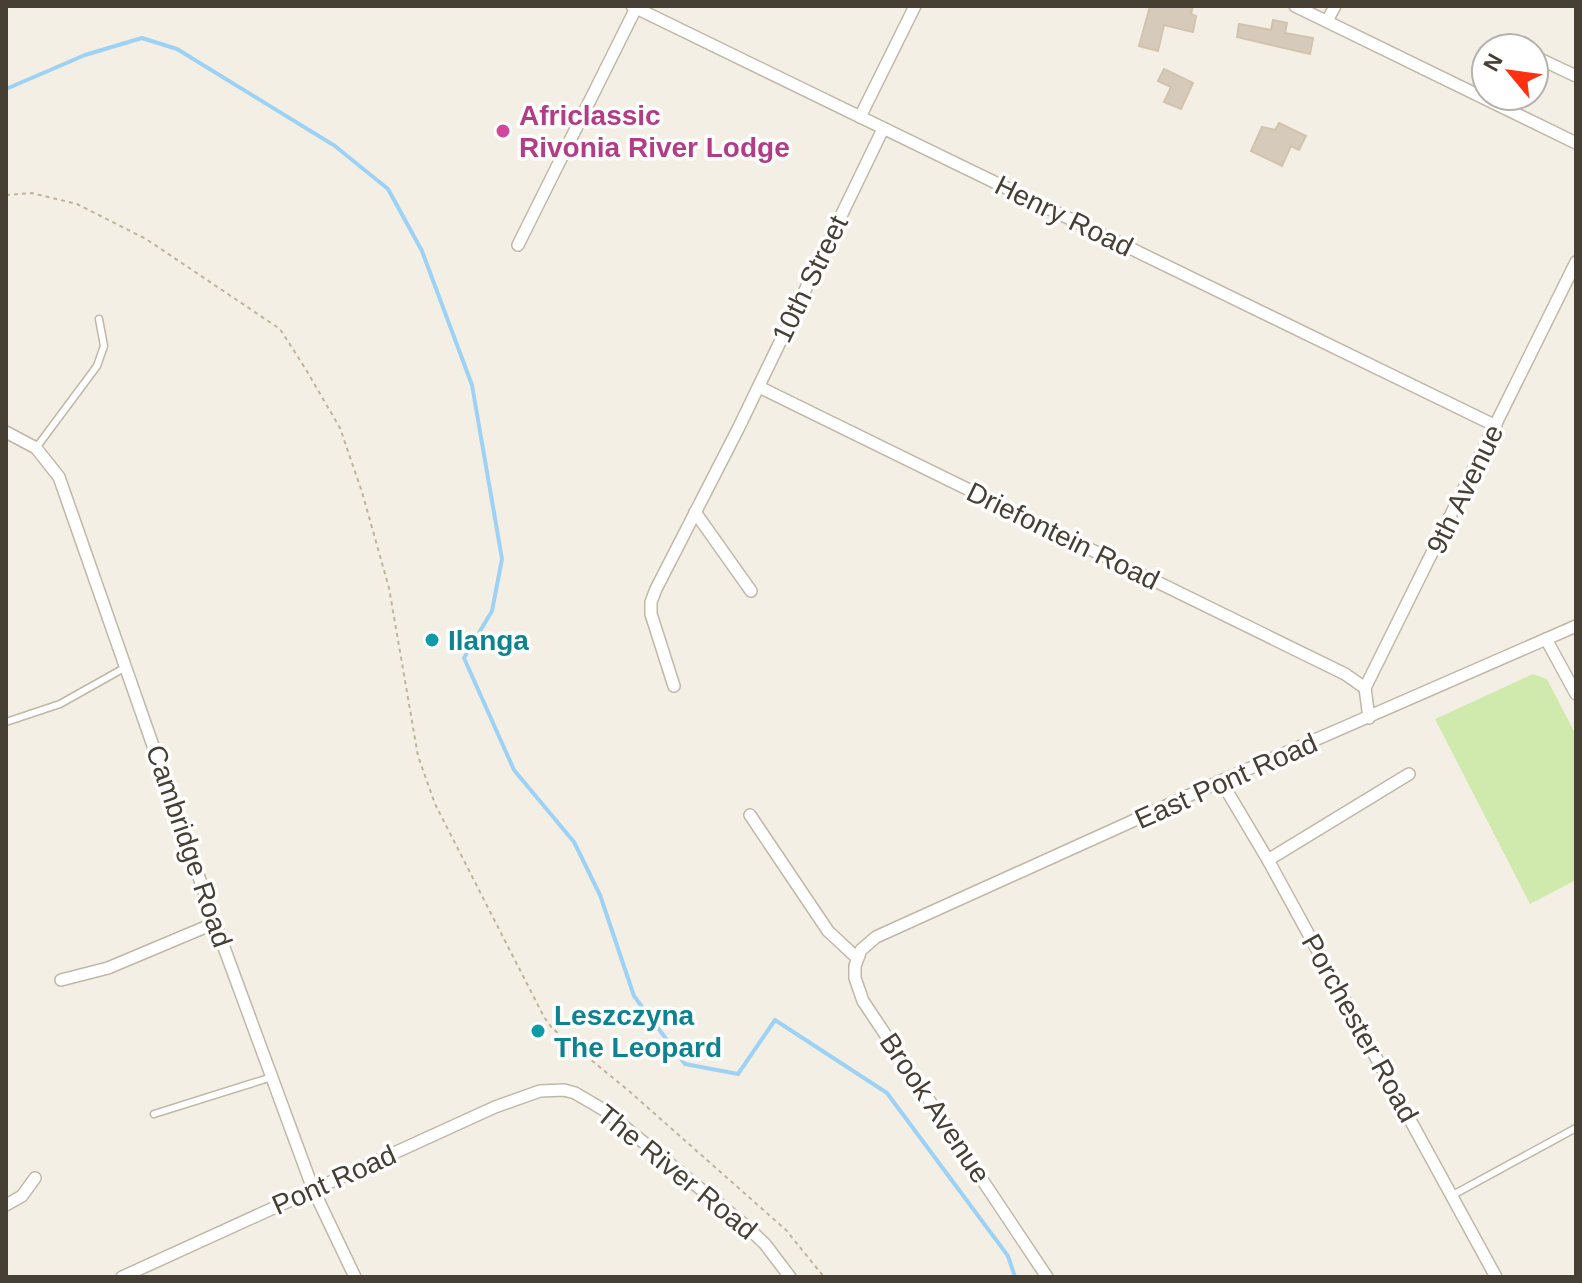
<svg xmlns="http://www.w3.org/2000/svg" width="1582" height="1283" viewBox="0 0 1582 1283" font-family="Arial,sans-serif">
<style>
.green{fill:#cfeaac}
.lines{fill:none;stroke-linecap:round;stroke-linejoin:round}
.stream{stroke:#9ed2f4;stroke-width:4}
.building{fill:#d6cbba;stroke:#d1c3ad;stroke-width:2}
.lane-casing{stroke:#c0b7a7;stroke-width:9}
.street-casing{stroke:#c0b7a7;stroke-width:14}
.path{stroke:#c2b398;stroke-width:2;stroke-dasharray:4 4;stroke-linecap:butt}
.lane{stroke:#fff;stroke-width:6}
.street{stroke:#fff;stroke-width:11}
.hotel-dot{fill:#d1479c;stroke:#fff;stroke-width:3}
.culture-dot{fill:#0f9aa8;stroke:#fff;stroke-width:3}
.labels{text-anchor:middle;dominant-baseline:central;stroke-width:7;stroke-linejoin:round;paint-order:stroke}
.hotel-label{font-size:28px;font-weight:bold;fill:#b23c85;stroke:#fff;text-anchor:start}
.street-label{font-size:28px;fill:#473f34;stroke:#fff}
.culture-label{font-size:28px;font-weight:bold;fill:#0d838f;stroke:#fff;text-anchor:start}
</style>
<rect width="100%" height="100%" fill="#f4efe5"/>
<polygon class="green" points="1533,674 1547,679 1576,735 1576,880 1530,904 1435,719"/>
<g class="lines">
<polyline class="stream" points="6,89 85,55 142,38 177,49 335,146 388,189 422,251 472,385 502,559 492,611 464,658 514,770 574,842 600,895 634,996 685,1064 738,1074 775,1020 887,1093 1008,1256 1015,1277"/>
</g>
<g class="building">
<polygon points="1150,6 1193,6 1191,14 1196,16 1193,32 1164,25 1158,51 1139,46"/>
<polygon points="1273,20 1287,23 1285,33 1313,38 1310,54 1237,37 1239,24 1271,30"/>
<polygon points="1164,69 1193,83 1181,109 1164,102 1171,87 1158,81"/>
<polygon points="1279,123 1306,136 1299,150 1291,146 1282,166 1251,151 1262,127 1275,130"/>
</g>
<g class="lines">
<g class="lane-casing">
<g id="lane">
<polyline points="36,448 97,366 104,346 99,319"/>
<polyline points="6,722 60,704 126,667"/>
<polyline points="154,1114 272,1077"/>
<polyline points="1451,1196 1576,1128"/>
</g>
</g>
<g class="street-casing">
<g id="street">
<polyline points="632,6 1496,426"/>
<polyline points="1295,6 1576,143"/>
<polyline points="1327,21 1335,6"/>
<polyline points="1542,60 1576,76"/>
<polyline points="860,117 915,6"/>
<polyline points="518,245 636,8"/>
<polyline points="759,387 1345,674 1365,688"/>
<polyline points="6,432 36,448 59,477 215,923 313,1189 355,1277"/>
<polyline points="695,512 751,591"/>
<polyline points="1546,639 1576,694"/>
<polyline points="674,686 651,614 651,602 656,589 738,429 883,129"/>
<polyline points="1369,718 1365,688 1576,262"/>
<polyline points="1221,781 1268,860 1496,1277"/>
<polyline points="750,815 828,931 857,958"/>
<polyline points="1268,860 1409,774"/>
<polyline points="61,980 108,968 215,923"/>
<polyline points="6,1205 22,1196 35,1178"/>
<polyline points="122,1277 495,1107 540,1091 564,1090 575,1093 604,1110 747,1227 765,1244 790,1277"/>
<polyline points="1047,1277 863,1001 855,978 855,966 861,950 876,937 1221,781 1576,626"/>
</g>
</g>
<polyline class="path" points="6,195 32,193 77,204 146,239 280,329 305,368 340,428 362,492 389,588 418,756 435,804 544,1017 552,1028 629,1091 786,1230 824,1277"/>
<use href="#lane" class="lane"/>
<use href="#street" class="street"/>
</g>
<circle class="hotel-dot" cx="503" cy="131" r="8"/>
<g class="culture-dot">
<circle cx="432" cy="640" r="8"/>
<circle cx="538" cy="1031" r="8"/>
</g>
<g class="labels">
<g class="hotel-label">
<text x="519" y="115">Africlassic<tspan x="519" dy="32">Rivonia River Lodge</tspan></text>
</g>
<g class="street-label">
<text transform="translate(1064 216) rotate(26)">Henry Road</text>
<text transform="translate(810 279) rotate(-64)">10th Street</text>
<text transform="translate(1465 489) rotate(-64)">9th Avenue</text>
<text transform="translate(1063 536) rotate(26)">Driefontein Road</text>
<text transform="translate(1226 781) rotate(-24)">East Pont Road</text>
<text transform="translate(189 846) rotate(71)">Cambridge Road</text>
<text transform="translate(1360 1028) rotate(61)">Porchester Road</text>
<text transform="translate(935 1108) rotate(56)">Brook Avenue</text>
<text transform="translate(677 1172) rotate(39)">The River Road</text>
<text transform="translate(334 1180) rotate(-24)">Pont Road</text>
</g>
<g class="culture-label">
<text x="448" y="640">Ilanga</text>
<text x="554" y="1015">Leszczyna<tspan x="554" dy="32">The Leopard</tspan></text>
</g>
</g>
<rect width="1582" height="1283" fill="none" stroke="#473f34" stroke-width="16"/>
<g transform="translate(1510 72) rotate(299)"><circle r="38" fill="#ffffff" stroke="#b5b2ae" stroke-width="2"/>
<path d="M0-6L14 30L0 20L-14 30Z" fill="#ff3111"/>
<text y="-12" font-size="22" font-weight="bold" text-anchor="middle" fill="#473f34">N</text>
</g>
</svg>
